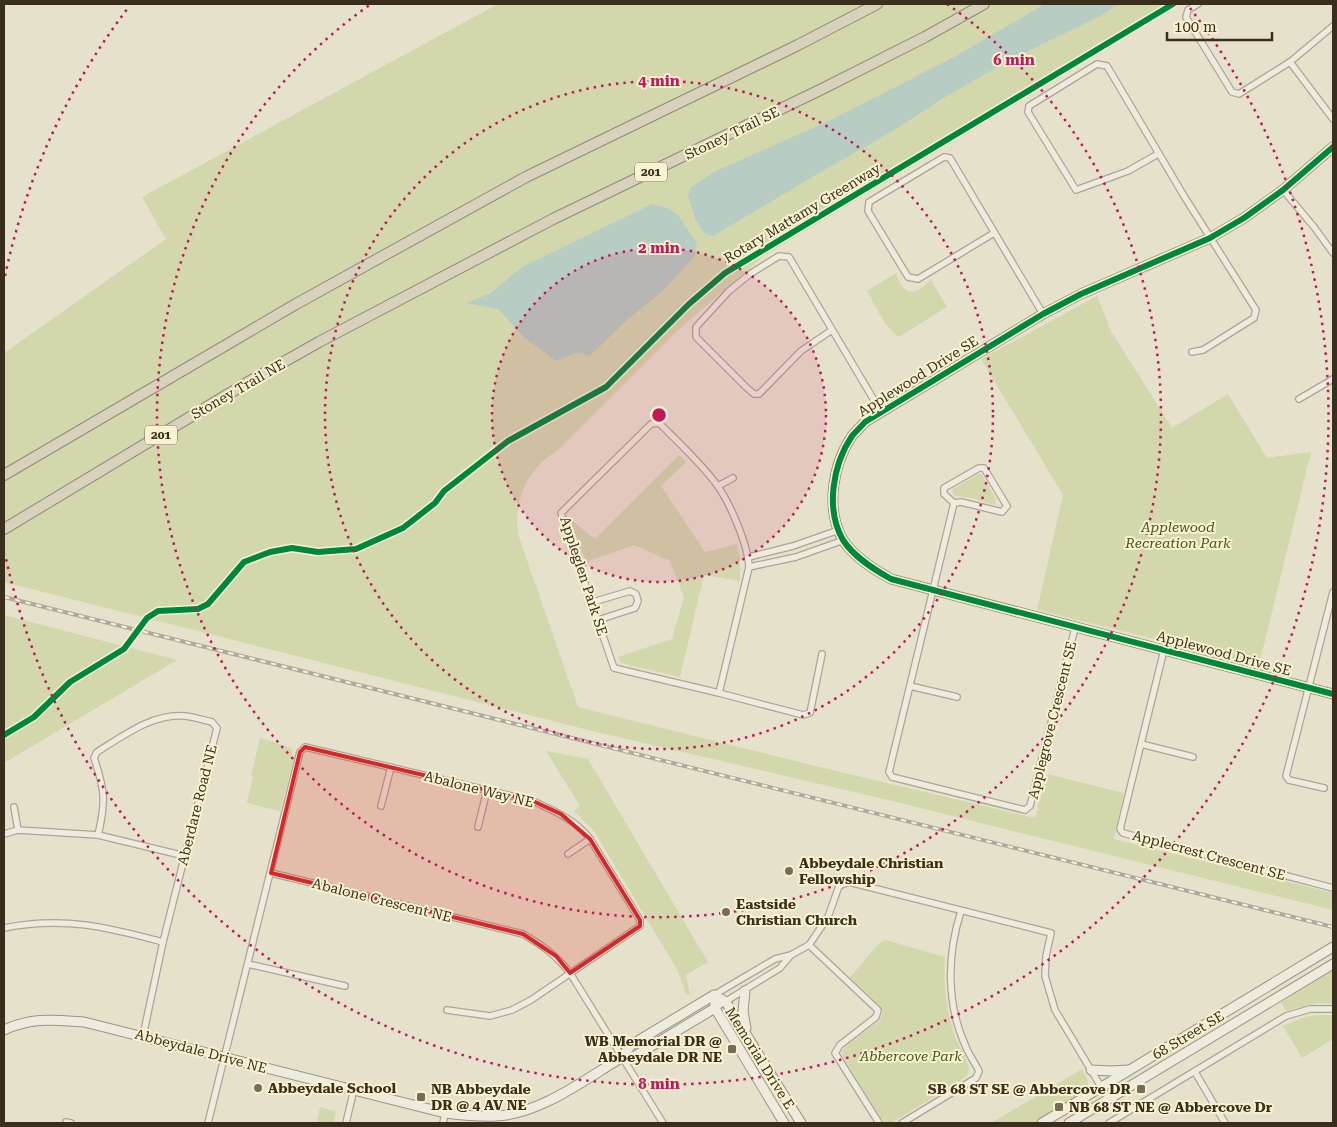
<svg xmlns="http://www.w3.org/2000/svg" width="1337" height="1127" viewBox="0 0 1337 1127" font-family="'Roboto Serif',serif">
<style>
.green{fill:#d2d8ac}
.water{fill:#b7ccc2}
.lines{fill:none;stroke-linecap:round;stroke-linejoin:round}
.street-casing{stroke:#aba595;stroke-width:8}
.secondary-casing{stroke:#9b9584;stroke-width:11}
.highway-casing{stroke:#908a7b;stroke-width:12}
.street{stroke:#eeeadd;stroke-width:5.5}
.secondary{stroke:#eeeadd;stroke-width:9}
.highway{stroke:#d9d2bb;stroke-width:10}
.rail-casing{stroke:#aca99e;stroke-width:4}
.rail{stroke:#f8f2d0;stroke-width:2;stroke-dasharray:5.5;stroke-linecap:butt}
.cycleway-casing{stroke:#f8f2d0;stroke-width:9}
.cycleway{stroke:#00873e;stroke-width:6}
.marked{fill:#d62828;fill-opacity:0.2;stroke:#d62828;stroke-width:4;stroke-linejoin:round}
.ring{fill:none;stroke:#c2185b;stroke-width:2.5;stroke-dasharray:2.5 5}
.poi-dot{fill:#766d59;stroke:#f8f2d0;stroke-width:2}
.labels{text-anchor:middle;dominant-baseline:central;stroke-width:4;stroke-linejoin:round;paint-order:stroke}
.shield{fill:#f8f2d0;stroke:#736952;stroke-width:1}
.shield-label{font-size:12px;font-weight:bold;fill:#3a2e1c}
.street-label{font-size:14px;fill:#3a2e1c;stroke:#f8f2d0}
.park-label{font-size:14px;font-style:italic;fill:#435820;stroke:#f8f2d0}
.poi-label{font-size:14px;font-weight:bold;fill:#3a2e1c;stroke:#f8f2d0;text-anchor:start}
.centre{fill:#c2185b;stroke:#f8f2d0;stroke-width:2.5}
.ring-label{font-size:15px;text-anchor:middle;font-weight:bold;fill:#c2185b;stroke:#f8f2d0;stroke-width:4;stroke-linejoin:round;paint-order:stroke}
</style>
<rect width="100%" height="100%" fill="#e6e1cb"/>
<g class="green">
<path d="M498 4H1181L764 256 678 330 557 451C527 468 514 500 518 534L578 707 836 771 1035 818 1047 774 1124 793 1114 839 1333 893V910L884 799 584 729 4 582V353L166 239 142 197Z"/>
<path d="M896 273C899 283 905 296 918 290 923 288 926 283 931 280L947 307 899 337C887 332 874 302 867 291Z"/>
<polygon points="1097,296 1111,331 1172,428 1228,394 1267,458 1311,452 1259,665 1037,610 1063,495 981,359"/>
<polygon points="679,455 686,462 661,486 705,552 737,544 740,559 740,581 704,575 680,677 621,663 618,657 672,639 684,597 670,561 634,545 586,562 570,519 595,539"/>
<polygon points="979,474 982,475 996,499 995,504 992,504 972,498 956,496 952,493 953,489"/>
<polygon points="4,615 177,660 4,763"/>
<polygon points="260,738 292,748 293,762 280,811 247,803 253,777 251,776"/>
<polygon points="546,751 588,759 708,962 686,975 690,995 686,994 678,971 594,831 574,811 580,806"/>
<path d="M886 940 945 957C943 983 946 1009 954 1034 957 1042 969 1063 969 1069 969 1074 966 1076 963 1079L893 1122 886 1123 881 1118 843 1057 842 1052 847 1045 880 1020C883 1014 883 1011 879 1005L850 977C860 968 875 943 886 940Z"/>
<polygon points="1333,971 1333,1004 1317,1003 1286,1011 1281,1002"/>
<polygon points="1317,1015 1333,1015 1333,1039 1302,1058 1283,1026 1304,1017"/>
<polygon points="1082,1069 1088,1082 1087,1088 1078,1097 1034,1123 991,1123"/>
<polygon points="320,1107 336,1112 334,1123 317,1123"/>
</g>
<g class="water">
<polygon points="1045,4 1119,4 1100,16 1014,58 950,94 891,132 814,176 713,236 704,233 695,219 688,195 691,187 716,171 831,120 956,56"/>
<path d="M652 204 667 208 678 215 697 244 695 256 663 291 627 320 592 354 586 356C576 348 567 359 556 361L525 338 498 309 466 303 491 293 522 267Z"/>
</g>
<g class="lines">
<g class="street-casing">
<g id="street">
<polyline points="1198,4 1188,10 1186,17 1232,92 1239,94 1290,62 1333,26"/>
<polyline points="1290,62 1333,119"/>
<polyline points="1158,154 1128,171 1076,190 1028,112 1029,106 1097,64 1107,66 1184,196 1256,310 1254,318 1203,350 1192,352"/>
<polyline points="1283,190 1314,227 1333,253"/>
<polyline points="994,233 918,279 908,277 868,211 869,202 944,157 950,158 1043,314"/>
<polyline points="832,330 801,351 759,394 754,394 747,388 696,337 696,327 729,291 750,274 779,256 789,257 881,412"/>
<polyline points="1299,399 1333,379"/>
<polygon points="979,468 984,468 1007,506 1002,512 961,502 954,503 944,494 944,488"/>
<polyline points="718,486 733,478"/>
<polyline points="954,503 889,772 892,777 1025,810 1030,806 1075,628"/>
<polyline points="749,557 793,546 839,530"/>
<polyline points="749,567 796,557 844,540"/>
<polyline points="593,602 630,591 636,594 638,601 635,608 598,620"/>
<polyline points="1164,650 1120,829 1123,833 1333,888"/>
<polyline points="910,686 957,697"/>
<path d="M719 693 749 567C748 545 730 503 717 485 701 463 679 443 659 423L651 424 561 513 614 668 719 693 803 715 810 713 822 654"/>
<polyline points="1141,744 1193,757"/>
<polyline points="1324,788 1289,780 1286,776 1333,592"/>
<polyline points="381,806 391,767"/>
<polyline points="14,807 18,830"/>
<polyline points="478,827 487,790"/>
<polyline points="4,834 18,830 98,835 185,856"/>
<path d="M98 835C106 802 105 790 94 758L97 752C123 736 153 713 185 716 194 717 203 720 212 722L217 728 163 942 143 1036"/>
<polyline points="568,854 590,839"/>
<path d="M271 873 523 934C543 946 555 954 570 973L663 1123"/>
<path d="M4 928C63 916 107 927 163 942"/>
<polyline points="809,945 878,1010 876,1017 840,1045 835,1053 879,1123"/>
<polyline points="248,964 345,986"/>
<polyline points="714,995 775,959 791,955 809,945 828,917 839,886 849,882 1051,933 1046,956 1045,976 1055,1010 1109,1100"/>
<polyline points="715,1008 780,968 791,955"/>
<polyline points="1195,1072 1225,1123"/>
<polyline points="66,1122 71,1123"/>
<path d="M208 1123 300 752 305 747 533 801C554 811 576 820 590 839L640 920V926L531 1000 512 1010 490 1016 447 1010"/>
<polyline points="346,1123 354,1089"/>
<polyline points="443,1123 445,1113"/>
<path d="M902 1123 976 1078 979 1071C975 1063 969 1055 966 1047 946 1004 947 955 961 911"/>
<polyline points="1109,1123 1286,1016 1310,1009 1333,1009"/>
</g>
</g>
<g class="secondary-casing">
<g id="secondary">
<path d="M1333 147 1283 190 1244 218 1210 238 1081 294 1043 314 865 422C861 427 856 431 852 436 833 464 825 509 843 540 854 557 873 569 891 579L1333 694"/>
<polyline points="745,991 743,1011 746,1028"/>
<polyline points="714,995 726,1002 801,1123"/>
<polyline points="715,1003 715,1008 784,1123"/>
<path d="M4 1030C32 1017 54 1020 84 1022L445 1113C462 1115 479 1117 496 1116 540 1114 584 1080 621 1058L635 1056 715 1008"/>
<polyline points="621,1058 631,1045 714,995"/>
<polyline points="1091,1070 1111,1071 1128,1070"/>
<polyline points="1042,1123 1333,947"/>
<polyline points="1069,1123 1333,964"/>
</g>
</g>
<g class="highway-casing">
<g id="highway">
<polyline points="4,475 296,304 526,177 798,45 877,4"/>
<polyline points="4,529 250,381 319,342 553,219 822,89 925,37 984,4"/>
</g>
</g>
<use href="#street" class="street"/>
<use href="#secondary" class="secondary"/>
<use href="#highway" class="highway"/>
<g class="rail-casing">
<polyline id="rail" points="4,597 1333,927"/>
</g>
<use href="#rail" class="rail"/>
<g class="cycleway-casing">
<g id="cycleway">
<path d="M1333 147 1283 190 1244 218 1210 238 1081 294 1043 314 865 422C861 427 856 431 852 436 833 464 825 509 843 540 854 557 873 569 891 579L1333 694"/>
<polyline points="4,735 34,717 70,682 124,649 147,618 158,611 198,609 208,604 244,562 270,552 292,548 318,552 356,549 403,528 435,503 444,491 508,441 606,387 689,304 725,273 1173,4"/>
</g>
</g>
<use href="#cycleway" class="cycleway"/>
</g>
<path class="marked" d="M305 747 533 801 561 814 590 839 640 920V926L570 973 556 956 523 934 271 873 300 752Z"/>
<circle cx="659" cy="415" r="167" fill="#c2185b" fill-opacity=".12"/>
<g class="ring">
<circle cx="659" cy="415" r="167"/>
<circle cx="659" cy="415" r="334"/>
<path d="M947 4A502 502 0 1 1 371 4"/>
<path d="M5 276A669 669 0 0 1 128 8M1190 8A669 669 0 1 1 5 554"/>
</g>
<g class="poi-dot">
<circle cx="789" cy="871" r="5"/>
<circle cx="726" cy="912" r="5"/>
<rect x="727" y="1044" width="10" height="10" rx="2.5"/>
<circle cx="258" cy="1088" r="5"/>
<rect x="1136" y="1084" width="10" height="10" rx="2.5"/>
<rect x="416" y="1092" width="10" height="10" rx="2.5"/>
<rect x="1054" y="1102" width="10" height="10" rx="2.5"/>
</g>
<g class="labels">
<g class="shield">
<rect x="635" y="162.5" width="32" height="19" rx="4"/>
<rect x="145" y="425.5" width="32" height="19" rx="4"/>
</g>
<g class="shield-label">
<text x="651" y="172">201</text>
<text x="161" y="435">201</text>
</g>
<g class="street-label">
<text transform="translate(732 133) rotate(-26)">Stoney Trail SE</text>
<text transform="translate(802 213) rotate(-31)">Rotary Mattamy Greenway</text>
<text transform="translate(918 376) rotate(-32)">Applewood Drive SE</text>
<text transform="translate(238 389) rotate(-30)">Stoney Trail NE</text>
<text transform="translate(584 576) rotate(72)">Appleglen Park SE</text>
<text transform="translate(1224 653) rotate(15)">Applewood Drive SE</text>
<text transform="translate(1052 720) rotate(-76)">Applegrove Crescent SE</text>
<text transform="translate(479 789) rotate(14)">Abalone Way NE</text>
<text transform="translate(197 805) rotate(-76)">Aberdare Road NE</text>
<text transform="translate(1209 855) rotate(15)">Applecrest Crescent SE</text>
<text transform="translate(382 900) rotate(14)">Abalone Crescent NE</text>
<text transform="translate(1188 1035) rotate(-31)">68 Street SE</text>
<text transform="translate(201 1051) rotate(15)">Abbeydale Drive NE</text>
<text transform="translate(760 1058) rotate(58)">Memorial Drive E</text>
</g>
<g class="park-label">
<text x="1178" y="527">Applewood<tspan x="1178" dy="16">Recreation Park</tspan></text>
<text x="911" y="1056">Abbercove Park</text>
</g>
<g class="poi-label">
<text x="799" y="863">Abbeydale Christian<tspan x="799" dy="16">Fellowship</tspan></text>
<text x="736" y="904">Eastside<tspan x="736" dy="16">Christian Church</tspan></text>
<text x="722" y="1041" text-anchor="end">WB Memorial DR @<tspan x="722" dy="16">Abbeydale DR NE</tspan></text>
<text x="268" y="1088">Abbeydale School</text>
<text x="431" y="1089">NB Abbeydale<tspan x="431" dy="16">DR @ 4 AV NE</tspan></text>
<text x="1131" y="1089" text-anchor="end">SB 68 ST SE @ Abbercove DR</text>
<text x="1069" y="1107">NB 68 ST NE @ Abbercove Dr</text>
</g>
</g>
<circle cx="659" cy="415" r="8" class="centre"/>
<g class="ring-label">
<text x="1014" y="65">6 min</text>
<text x="659" y="86">4 min</text>
<text x="659" y="253">2 min</text>
<text x="659" y="1089">8 min</text>
</g>
<rect width="1337" height="1127" fill="none" stroke="#3a2e1c" stroke-width="10"/>
<path d="M1167 32v8h105v-8" fill="none" stroke="#3a2e1c" stroke-width="2.5"/>
<text x="1174" y="32" font-size="15" fill="#3a2e1c" stroke="#f8f2d0" stroke-width="4" paint-order="stroke">100 m</text>
</svg>
